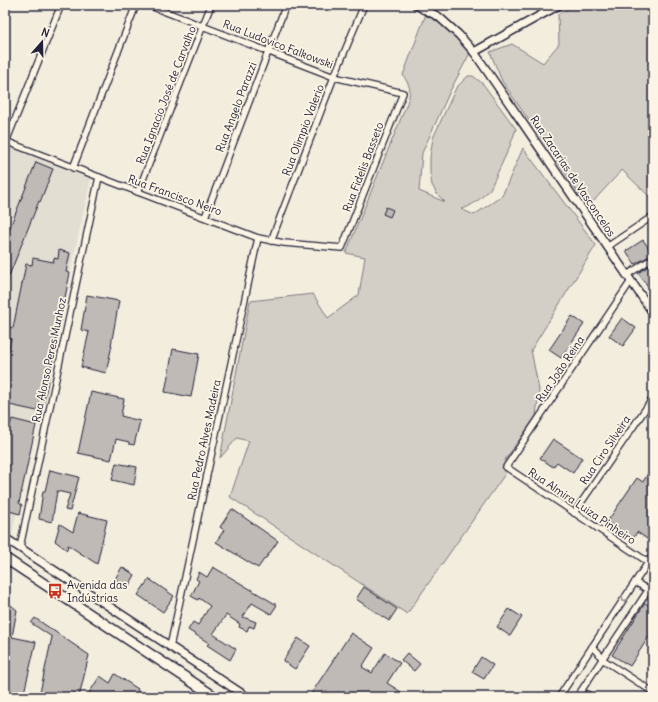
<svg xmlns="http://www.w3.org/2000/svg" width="658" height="702" viewBox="0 0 658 702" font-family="Delius,sans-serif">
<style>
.built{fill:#e3ded2}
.green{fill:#d4cfc6;stroke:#7b7880}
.building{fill:#bfbab6;stroke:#22223b}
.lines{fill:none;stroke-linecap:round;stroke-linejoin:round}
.minor-casing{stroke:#22223b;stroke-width:8}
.tertiary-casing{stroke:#22223b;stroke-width:10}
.primary-casing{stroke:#22223b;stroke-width:12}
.minor{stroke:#fcf5e5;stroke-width:5.5}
.tertiary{stroke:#fcf5e5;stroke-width:7}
.primary{stroke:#fcf5e5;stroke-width:9}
.oneway{stroke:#9a9698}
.labels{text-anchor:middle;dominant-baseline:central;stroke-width:3.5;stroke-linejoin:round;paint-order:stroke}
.street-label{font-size:11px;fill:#22223b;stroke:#fcf5e5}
.poi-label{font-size:11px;fill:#22223b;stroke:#fcf5e5;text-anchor:start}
</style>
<rect width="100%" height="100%" fill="#f3edde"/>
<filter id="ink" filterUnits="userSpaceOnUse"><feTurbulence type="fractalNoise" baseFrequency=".025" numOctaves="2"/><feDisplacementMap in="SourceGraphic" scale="8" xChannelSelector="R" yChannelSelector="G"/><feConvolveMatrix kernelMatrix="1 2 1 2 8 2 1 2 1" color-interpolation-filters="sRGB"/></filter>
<g filter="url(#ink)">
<polygon class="built" points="5,140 92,174 10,543 5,540"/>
<g class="green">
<polygon points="575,5 633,5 635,7 637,5 653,5 653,200 622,170 588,207 502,81 490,52 512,44 543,63 559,44 558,14"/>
<path d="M426 14 452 30 470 53 450 91 422 153 419 191 445 202 437 194 432 185 430 173V157L433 138 456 88 468 76H473L483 84 516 129 510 146 490 189C484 196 470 208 461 209L474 215 502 196 523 148 596 245 531 350 539 390 536 416 505 460V474L407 614 230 497 249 441 237 438 220 458 250 301 313 294 328 318 359 295 365 257 346 253 406 106C411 91 412 89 403 75Z"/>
</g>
<g class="building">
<polygon points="36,162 53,169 40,202 39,201 5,286 5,240"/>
<polygon points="386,207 393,210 390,217 383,214"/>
<polygon points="643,240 653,254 635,264 626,251"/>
<polygon points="59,250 70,253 66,272 70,273 43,406 38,405 37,411 5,404 5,366 11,339 5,337 5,332 6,327 13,328 26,264 32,265 33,258 53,262 54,258 58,259"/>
<polygon points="653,263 653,293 638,273"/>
<polygon points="87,295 119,301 111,345 112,345 106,373 81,367 89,332 81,330"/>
<polygon points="572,316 584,324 561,358 549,350"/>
<polygon points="622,318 636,328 623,346 609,336"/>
<polygon points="173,349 199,354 191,397 165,392"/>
<polygon points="91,392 124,399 121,416 140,421 134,445 129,444 129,442 116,439 111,460 78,453"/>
<polygon points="12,419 36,425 19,503 22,505 20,514 5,510 8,501 5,501 5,428 9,429"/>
<polygon points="553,439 582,458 573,473 557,462 553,467 540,458"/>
<polygon points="116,463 137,467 134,485 112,480"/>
<polygon points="653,465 653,543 637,532 633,539 607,522 637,478 643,482"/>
<polygon points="50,470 79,477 70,511 65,510 70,494 57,491 52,522 39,519 43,491 45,491"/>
<polygon points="232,509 278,541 266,558 265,558 258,568 216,542 224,530 220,527"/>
<polygon points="78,513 107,520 97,564 68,545 67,550 55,541 60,524 73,532"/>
<polygon points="122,567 135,575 128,587 115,579"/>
<polygon points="213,567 277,605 271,614 252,603 243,617 256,622 254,628 249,626 247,631 239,627 240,624 226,615 213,634 236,649 230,660 207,645 209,643 188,630 193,622 198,625 210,606 199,598 198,600 191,596 199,581 196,579 199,572 207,577"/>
<polygon points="149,579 174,596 163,612 138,595"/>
<polygon points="364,587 397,609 389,621 356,599"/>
<polygon points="7,602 17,610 12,637 36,642 23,697 5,697 5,610"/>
<polygon points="645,603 653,608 653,630 630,666 612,655"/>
<polygon points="509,609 522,617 510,636 497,627"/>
<polygon points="35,618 89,655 79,697 39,697 52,637 31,623"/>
<polygon points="351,633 374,648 362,667 372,673 385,653 400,663 387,683 409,697 309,697"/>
<polygon points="298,638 310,646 295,669 283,661"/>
<polygon points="407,653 420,664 414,671 401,660"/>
<polygon points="481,657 493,665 484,679 472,672"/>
<polygon points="115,674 138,689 137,691 146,697 95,697 89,693 100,676 110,683"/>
<polygon points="587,690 599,697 582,697"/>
</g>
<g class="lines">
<g class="minor-casing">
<g id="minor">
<polyline points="423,10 432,5"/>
<polyline points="5,141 258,238 284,243 342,248 403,93 334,77 148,5"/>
<polyline points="6,142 61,5"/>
<polyline points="73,168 136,5"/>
<polyline points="138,192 211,5"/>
<polyline points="205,217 286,5"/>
<polyline points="271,241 334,77 364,5"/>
<polyline points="607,247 653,216"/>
<polyline points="627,275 653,258"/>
<polyline points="631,281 506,467 648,562"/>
<polyline points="574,513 653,398"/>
<polyline points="20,547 99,177"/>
<polyline points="635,582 653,593"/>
<polyline points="170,647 258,238"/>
<polyline points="592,647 598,652 602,659 653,692"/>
<polyline points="559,697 653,555"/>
<polyline points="577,697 653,583"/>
</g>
</g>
<g class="tertiary-casing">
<g id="tertiary">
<polyline points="416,5 439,17 459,35 474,52 653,313"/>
<polyline points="474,52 559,5"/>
<polyline points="5,538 247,697"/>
</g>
</g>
<g class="primary-casing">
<polyline id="primary" points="5,558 215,697"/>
</g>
<use href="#minor" class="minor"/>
<use href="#tertiary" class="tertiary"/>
<use href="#primary" class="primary"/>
</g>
<defs><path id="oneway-chevron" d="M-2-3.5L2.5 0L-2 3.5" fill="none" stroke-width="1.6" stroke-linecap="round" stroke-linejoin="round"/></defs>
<use class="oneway" href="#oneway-chevron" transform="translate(624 599) rotate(123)"/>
</g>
<defs>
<g id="bus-bare" transform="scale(1.2)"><path d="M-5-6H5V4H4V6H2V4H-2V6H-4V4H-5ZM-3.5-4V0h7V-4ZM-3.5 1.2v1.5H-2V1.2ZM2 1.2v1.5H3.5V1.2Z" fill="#c8321e" stroke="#fcf5e5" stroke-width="2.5" paint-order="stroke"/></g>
</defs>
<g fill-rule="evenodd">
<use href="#bus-bare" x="55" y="591"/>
</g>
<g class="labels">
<g class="street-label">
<text transform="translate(278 44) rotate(21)">Rua Ludovico Falkowski</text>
<text transform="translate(166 95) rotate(-69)">Rua Ignacio José de Carvalho</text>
<text transform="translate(236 107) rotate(-69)">Rua Angelo Parazzi</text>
<text transform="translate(303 130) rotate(-69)">Rua Olimpio Valerio</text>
<text transform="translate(363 167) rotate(-69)">Rua Fidelis Basseto</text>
<text transform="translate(573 176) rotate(56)">Rua Zacarias de Vasconcelos</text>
<text transform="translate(175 195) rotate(20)">Rua Francisco Neiro</text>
<text transform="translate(49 360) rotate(-78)">Rua Alonso Peres Munhoz</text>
<text transform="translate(560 369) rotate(-56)">Rua João Reina</text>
<text transform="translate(204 440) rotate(-78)">Rua Pedro Alves Madeira</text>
<text transform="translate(605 450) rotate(-56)">Rua Ciro Silveira</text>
<text transform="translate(582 506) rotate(34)">Rua Almira Luiza Pinheiro</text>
</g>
<g class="poi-label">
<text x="67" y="585">Avenida das<tspan x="67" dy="13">Indústrias</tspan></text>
</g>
</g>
<rect width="658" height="702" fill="none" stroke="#fcf5e5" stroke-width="20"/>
<rect x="10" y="10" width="638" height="682" fill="none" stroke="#22223b" stroke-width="1.5" filter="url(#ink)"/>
<g transform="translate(42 42) rotate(20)" stroke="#fcf5e5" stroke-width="3" paint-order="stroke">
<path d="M0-3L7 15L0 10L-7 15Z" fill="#22223b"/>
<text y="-6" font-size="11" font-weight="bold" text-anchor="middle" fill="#22223b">N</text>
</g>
</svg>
